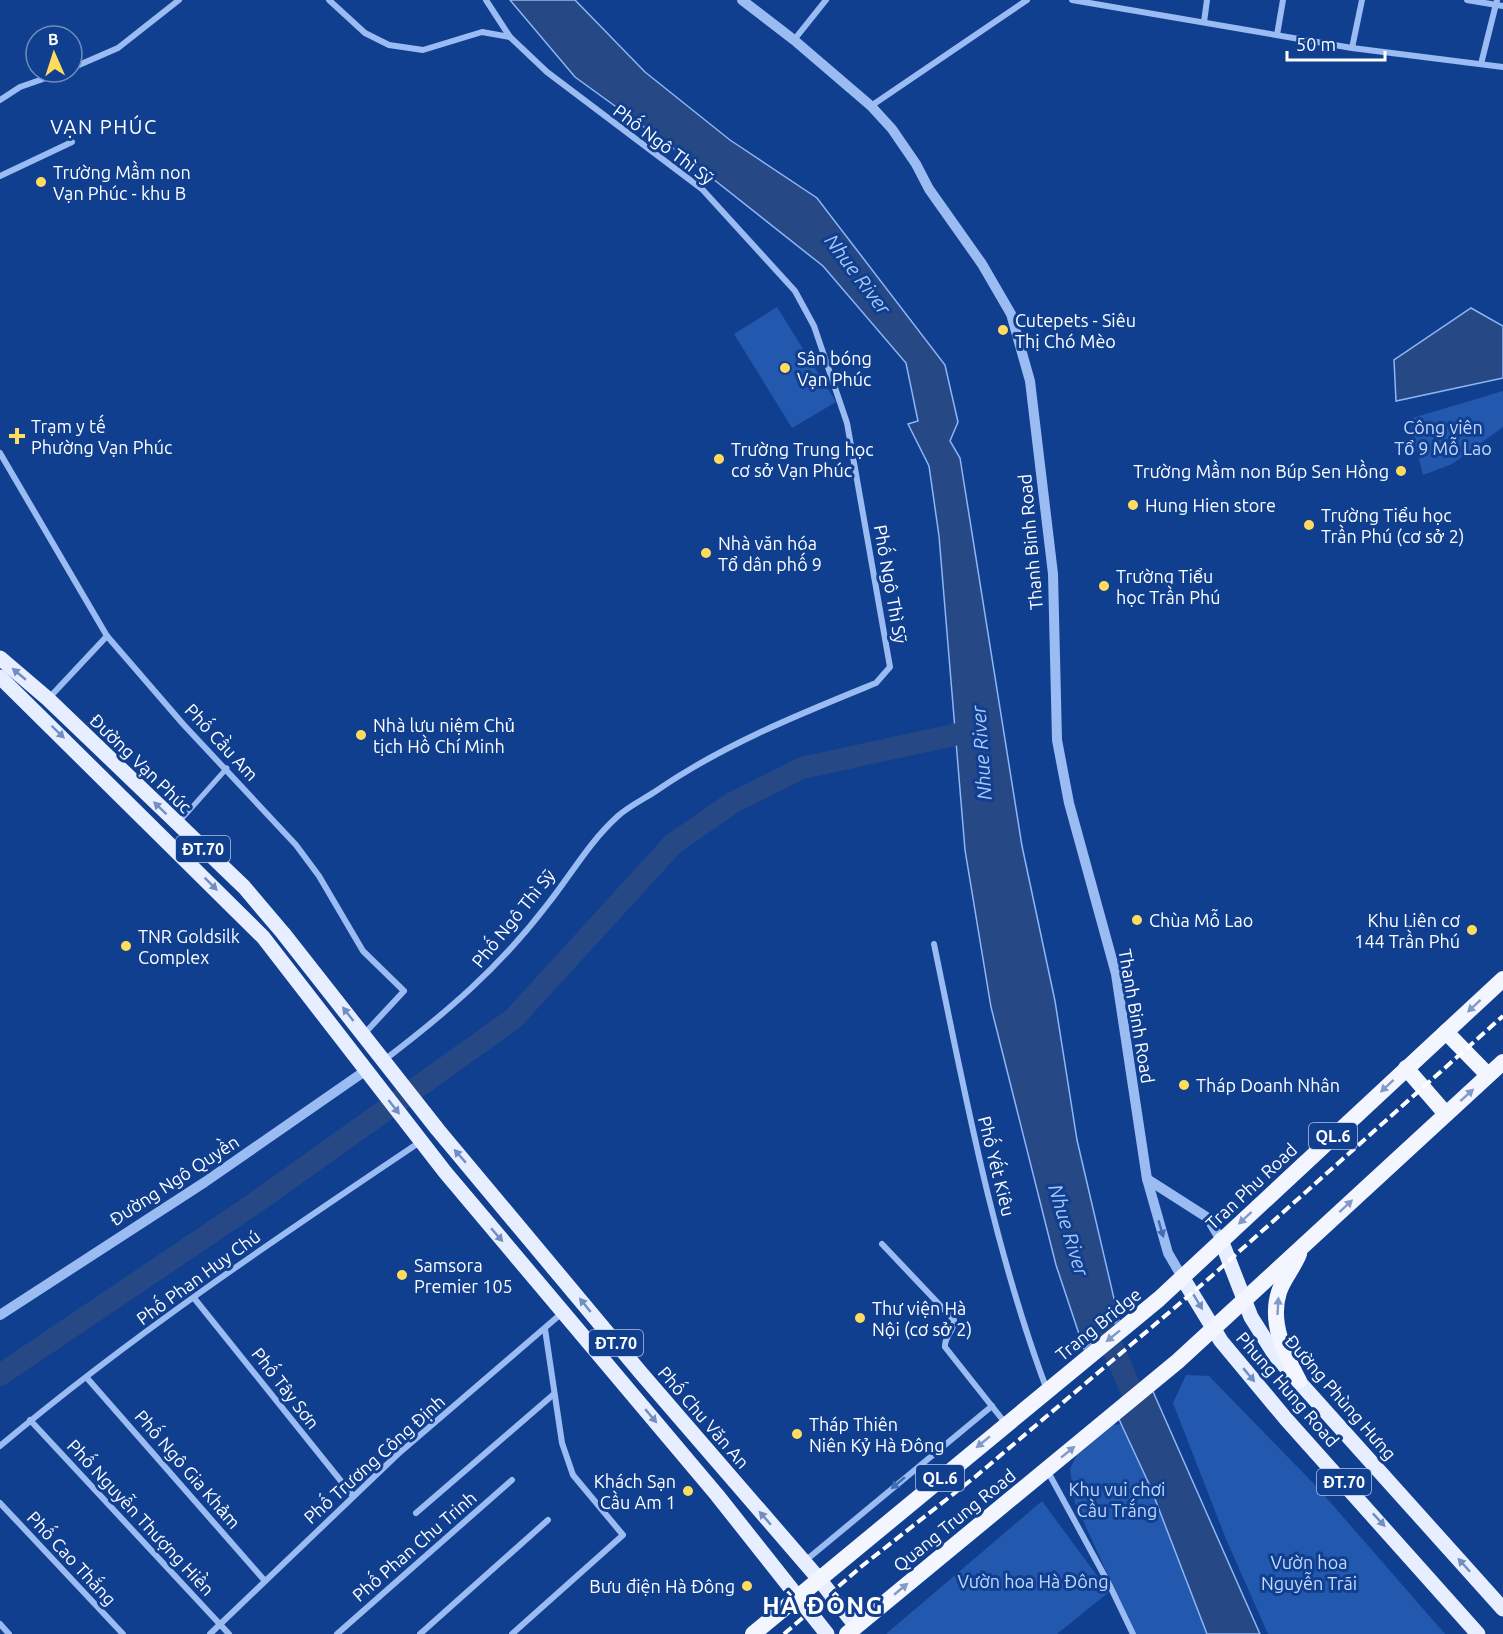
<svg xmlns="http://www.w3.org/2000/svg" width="1503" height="1634" viewBox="0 0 1503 1634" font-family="Ubuntu,sans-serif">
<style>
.green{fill:#2358af}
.water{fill:#264985;stroke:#8db6f6;stroke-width:1.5}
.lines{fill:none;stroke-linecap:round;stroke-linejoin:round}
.river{stroke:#264985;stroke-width:22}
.pedestrian{stroke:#9bbcf2;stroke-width:5}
.minor{stroke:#9bbcf2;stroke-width:6}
.tertiary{stroke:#9bbcf2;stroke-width:10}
.primary{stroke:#e7eeff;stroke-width:15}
.trunk{stroke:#f3f6ff;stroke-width:16}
.rail{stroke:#fff;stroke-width:4;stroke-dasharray:10 4.5;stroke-linecap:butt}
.oneway{fill:#718ec2}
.oneway2{fill:#829ac8}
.oneway3{fill:#416bb2}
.poi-dot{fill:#ffdc5d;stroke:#113f90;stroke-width:2}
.labels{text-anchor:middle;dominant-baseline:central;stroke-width:6;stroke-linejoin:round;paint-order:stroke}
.shield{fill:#113f90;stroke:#b8c5de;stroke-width:1.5}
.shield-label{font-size:16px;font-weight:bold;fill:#fff}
.street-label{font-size:18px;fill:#fff;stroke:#113f90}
.poi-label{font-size:18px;fill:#fff;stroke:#113f90;text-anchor:start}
.park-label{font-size:18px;fill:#c3d9fd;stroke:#113f90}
.neighbourhood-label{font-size:20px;letter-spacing:1.5px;fill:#fff;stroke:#113f90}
.water-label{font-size:20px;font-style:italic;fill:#a7c7f9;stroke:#113f90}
.district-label{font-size:24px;font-weight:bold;letter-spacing:1.5px;fill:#fff;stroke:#113f90}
</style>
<rect width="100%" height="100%" fill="#113f90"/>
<g class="green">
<polygon points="777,307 836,402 792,428 734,334"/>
<polygon points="1503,391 1503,427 1452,464 1423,475 1409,419"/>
<polygon points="1186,1375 1209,1376 1317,1487 1445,1634 1268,1634 1226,1539 1173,1403"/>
<polygon points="1123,1424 1153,1484 1211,1634 1135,1634 1075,1503 1070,1469 1080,1448 1112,1425"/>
<polygon points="1042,1501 1109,1592 1057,1634 886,1634"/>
</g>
<g class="water">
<polygon points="510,0 575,0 645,72 730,140 817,198 945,365 958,422 950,441 960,458 1022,846 1055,1001 1077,1140 1119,1320 1084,1349 1056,1265 991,1007 965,850 939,536 929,466 908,424 918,421 906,363 823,266 684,156 575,77"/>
<polygon points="1471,308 1503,326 1503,378 1396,401 1394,360"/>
<polygon points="1151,1387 1260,1634 1207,1634 1150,1486 1117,1415"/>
</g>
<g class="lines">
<g class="river">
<polyline points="1101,1321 1143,1417"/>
<polyline points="0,1375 255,1203 513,1019 673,844 732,803 802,768 981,729"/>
</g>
<polyline class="pedestrian" points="178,823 227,768"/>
<g class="minor">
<polyline points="329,0 365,33 389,45 423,50 482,32 510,37"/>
<polyline points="1072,0 1352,48 1503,67"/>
<polyline points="1467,0 1503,6"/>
<polyline points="1204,22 1207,0"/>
<polyline points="1277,35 1283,0"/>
<polyline points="794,40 826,0"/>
<polyline points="1352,48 1362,0"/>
<polyline points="1481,64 1497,0"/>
<polyline points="72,68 118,48 179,0"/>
<polyline points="0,100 20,87 63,72"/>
<polyline points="871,106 1027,0"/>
<polyline points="0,176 72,142"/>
<polyline points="0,453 107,636 183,724 296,845 319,876 363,951 404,991 364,1034"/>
<polyline points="48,699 107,636"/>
<path d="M934 944C965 1094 993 1246 1047 1390"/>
<path d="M383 1061C446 1013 499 968 547 905 571 875 589 842 618 816 629 806 644 799 656 791 724 744 800 714 876 683L890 667 847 423 814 326 795 291 702 189 547 72 510 37 486 0"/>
<path d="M882 1244 954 1320C955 1331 944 1336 945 1347L1006 1424"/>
<polyline points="194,1298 353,1496"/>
<polyline points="87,1378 265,1581"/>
<polyline points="30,1420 229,1634"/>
<path d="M0 1446C132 1335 277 1238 420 1142"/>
<polyline points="1047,1470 1110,1586 1133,1634"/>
<polyline points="0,1503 123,1634"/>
<polyline points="416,1513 554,1394"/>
<polyline points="805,1561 992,1406"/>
<polyline points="0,1624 9,1634"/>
<polyline points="210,1634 398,1454 562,1313"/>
<polyline points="337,1634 512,1480"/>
<polyline points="420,1634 548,1520"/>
<polyline points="512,1634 623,1535 573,1475 562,1443 545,1329"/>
</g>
<g class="tertiary">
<polyline points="742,0 794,40 871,106 892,129 916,164 929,189 982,264 1011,314 1030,381 1053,574 1057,740 1069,803 1116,974 1147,1179 1168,1253 1182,1277"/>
<polyline points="1147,1179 1208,1218 1221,1240"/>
<polyline points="0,1315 205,1182 365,1071"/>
</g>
<g class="primary">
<polyline points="0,658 48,699 244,887 283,933 438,1130 641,1373 819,1579 856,1626"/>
<polyline points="0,677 263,937 445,1172 717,1495 827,1634"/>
<polyline points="1221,1240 1251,1317 1275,1355 1503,1609"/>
<polyline points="1182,1277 1221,1341 1286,1419 1478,1634"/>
</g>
<g class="trunk">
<polyline points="1446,1032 1488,1075"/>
<polyline points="1406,1068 1446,1114"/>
<path d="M1299 1254C1294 1267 1283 1279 1279 1292 1269 1323 1285 1354 1299 1381"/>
<polyline points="753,1634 1159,1299 1503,979"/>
<polyline points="847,1634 1178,1361 1503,1062"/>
</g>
<polyline class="rail" points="784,1634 862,1566 975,1477 1205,1282 1503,1016"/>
</g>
<defs><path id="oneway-solid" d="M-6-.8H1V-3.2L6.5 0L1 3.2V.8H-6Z" transform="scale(1.5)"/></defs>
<g class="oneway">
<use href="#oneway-solid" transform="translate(19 674) rotate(-140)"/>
<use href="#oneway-solid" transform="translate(58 732) rotate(44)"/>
<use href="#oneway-solid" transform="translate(160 808) rotate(-136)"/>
<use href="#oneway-solid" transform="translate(211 884) rotate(45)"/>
<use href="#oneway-solid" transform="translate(348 1014) rotate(-128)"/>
<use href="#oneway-solid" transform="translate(394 1107) rotate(52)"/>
<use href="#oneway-solid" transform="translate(460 1156) rotate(-131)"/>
<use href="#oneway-solid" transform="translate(497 1235) rotate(49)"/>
<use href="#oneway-solid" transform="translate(1198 1302) rotate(59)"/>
<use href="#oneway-solid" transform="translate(585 1305) rotate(-129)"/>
<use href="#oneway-solid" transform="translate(1249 1375) rotate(50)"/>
<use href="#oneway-solid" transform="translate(651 1416) rotate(50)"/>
<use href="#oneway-solid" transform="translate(765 1518) rotate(-131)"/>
<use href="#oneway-solid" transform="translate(1379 1520) rotate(47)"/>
<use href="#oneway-solid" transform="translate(1464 1565) rotate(-132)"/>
</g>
<g class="oneway2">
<use href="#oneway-solid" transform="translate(1474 1006) rotate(137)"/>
<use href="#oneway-solid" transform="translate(1387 1086) rotate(137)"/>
<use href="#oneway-solid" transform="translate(1467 1095) rotate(-42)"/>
<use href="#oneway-solid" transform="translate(1346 1206) rotate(-43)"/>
<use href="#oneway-solid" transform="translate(1245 1218) rotate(137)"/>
<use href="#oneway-solid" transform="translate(1278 1306) rotate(-87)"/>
<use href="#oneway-solid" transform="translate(1113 1336) rotate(141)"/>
<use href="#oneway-solid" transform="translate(983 1442) rotate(141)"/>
<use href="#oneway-solid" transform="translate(1068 1452) rotate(-39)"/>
<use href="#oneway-solid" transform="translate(901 1589) rotate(-40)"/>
</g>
<g class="oneway3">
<use href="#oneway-solid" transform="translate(1161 1229) rotate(74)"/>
<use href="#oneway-solid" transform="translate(898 1483) rotate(140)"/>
</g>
<g class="poi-dot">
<circle cx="41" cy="182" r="6"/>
<circle cx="1003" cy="330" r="6"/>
<circle cx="785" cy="368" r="6"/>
<path d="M14 427h6v6h6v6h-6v6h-6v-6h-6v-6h6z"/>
<circle cx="719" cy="459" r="6"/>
<circle cx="1401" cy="471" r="6"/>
<circle cx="1133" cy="505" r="6"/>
<circle cx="1309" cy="525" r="6"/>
<circle cx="706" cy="553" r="6"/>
<circle cx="1104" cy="586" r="6"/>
<circle cx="361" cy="735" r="6"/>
<circle cx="1137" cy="920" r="6"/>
<circle cx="1472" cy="930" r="6"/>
<circle cx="126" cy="946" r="6"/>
<circle cx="1184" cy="1085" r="6"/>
<circle cx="402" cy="1275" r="6"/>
<circle cx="860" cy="1318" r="6"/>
<circle cx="797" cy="1434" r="6"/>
<circle cx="688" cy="1491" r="6"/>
<circle cx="747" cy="1586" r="6"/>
</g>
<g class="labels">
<g class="shield">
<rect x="176" y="836" width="54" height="26" rx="4.5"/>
<rect x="1309" y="1123" width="48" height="26" rx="4.5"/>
<rect x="589" y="1330" width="54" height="26" rx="4.5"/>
<rect x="916" y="1465" width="48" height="26" rx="4.5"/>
<rect x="1317" y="1469" width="54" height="26" rx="4.5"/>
</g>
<g class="shield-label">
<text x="203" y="849">ĐT.70</text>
<text x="1333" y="1136">QL.6</text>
<text x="616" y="1343">ĐT.70</text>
<text x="940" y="1478">QL.6</text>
<text x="1344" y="1482">ĐT.70</text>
</g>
<g class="street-label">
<text transform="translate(664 144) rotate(37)">Phố Ngô Thì Sỹ</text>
<text transform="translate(1030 542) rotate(-95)">Thanh Binh Road</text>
<text transform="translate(891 584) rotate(80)">Phố Ngô Thì Sỹ</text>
<text transform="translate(222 742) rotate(47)">Phố Cầu Am</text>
<text transform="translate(141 763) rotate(44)">Đường Vạn Phúc</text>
<text transform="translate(513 918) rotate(-51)">Phố Ngô Thì Sỹ</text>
<text transform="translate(1137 1016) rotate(80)">Thanh Binh Road</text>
<text transform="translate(997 1166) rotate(76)">Phố Yết Kiêu</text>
<text transform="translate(174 1180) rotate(-33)">Đường Ngô Quyền</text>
<text transform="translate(1251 1186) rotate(-43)">Tran Phu Road</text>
<text transform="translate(198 1277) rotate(-36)">Phố Phan Huy Chú</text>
<text transform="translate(1098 1324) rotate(-39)">Trang Bridge</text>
<text transform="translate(286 1388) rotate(52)">Phố Tây Sơn</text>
<text transform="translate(1288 1389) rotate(49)">Phung Hung Road</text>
<text transform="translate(1341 1397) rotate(49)">Đường Phùng Hưng</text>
<text transform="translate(704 1417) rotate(49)">Phố Chu Văn An</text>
<text transform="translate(374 1459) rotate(-42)">Phố Trương Công Định</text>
<text transform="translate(188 1469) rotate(49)">Phố Ngô Gia Khảm</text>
<text transform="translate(141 1517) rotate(47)">Phố Nguyễn Thượng Hiền</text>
<text transform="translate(954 1520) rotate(-39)">Quang Trung Road</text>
<text transform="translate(414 1546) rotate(-41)">Phố Phan Chu Trinh</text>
<text transform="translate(72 1558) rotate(47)">Phố Cao Thắng</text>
</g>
<g class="poi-label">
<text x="53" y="172">Trường Mầm non<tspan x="53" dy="21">Vạn Phúc - khu B</tspan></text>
<text x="1015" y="320">Cutepets - Siêu<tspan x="1015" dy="21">Thị Chó Mèo</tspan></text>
<text x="797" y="358">Sân bóng<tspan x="797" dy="21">Vạn Phúc</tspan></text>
<text x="31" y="426">Trạm y tế<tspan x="31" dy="21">Phường Vạn Phúc</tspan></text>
<text x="731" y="449">Trường Trung học<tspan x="731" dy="21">cơ sở Vạn Phúc</tspan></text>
<text x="1389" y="471" text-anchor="end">Trường Mầm non Búp Sen Hồng</text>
<text x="1145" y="505">Hung Hien store</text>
<text x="1321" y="515">Trường Tiểu học<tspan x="1321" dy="21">Trần Phú (cơ sở 2)</tspan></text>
<text x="718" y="543">Nhà văn hóa<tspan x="718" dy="21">Tổ dân phố 9</tspan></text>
<text x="1116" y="576">Trường Tiểu<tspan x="1116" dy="21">học Trần Phú</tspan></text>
<text x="373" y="725">Nhà lưu niệm Chủ<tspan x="373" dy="21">tịch Hồ Chí Minh</tspan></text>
<text x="1149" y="920">Chùa Mỗ Lao</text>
<text x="1460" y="920" text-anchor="end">Khu Liên cơ<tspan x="1460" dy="21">144 Trần Phú</tspan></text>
<text x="138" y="936">TNR Goldsilk<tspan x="138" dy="21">Complex</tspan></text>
<text x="1196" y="1085">Tháp Doanh Nhân</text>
<text x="414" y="1265">Samsora<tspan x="414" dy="21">Premier 105</tspan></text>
<text x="872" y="1308">Thư viện Hà<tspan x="872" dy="21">Nội (cơ sở 2)</tspan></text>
<text x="809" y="1424">Tháp Thiên<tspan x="809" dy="21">Niên Kỷ Hà Đông</tspan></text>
<text x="676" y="1481" text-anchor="end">Khách Sạn<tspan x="676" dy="21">Cầu Am 1</tspan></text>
<text x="735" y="1586" text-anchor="end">Bưu điện Hà Đông</text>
</g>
<g class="park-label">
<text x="1443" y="427">Công viên<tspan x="1443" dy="21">Tổ 9 Mỗ Lao</tspan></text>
<text x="1117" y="1489">Khu vui chơi<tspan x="1117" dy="21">Cầu Trắng</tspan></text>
<text x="1309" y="1562">Vườn hoa<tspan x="1309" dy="21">Nguyễn Trãi</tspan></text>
<text x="1033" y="1581">Vườn hoa Hà Đông</text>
</g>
<g class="neighbourhood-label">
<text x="104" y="126">VẠN PHÚC</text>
</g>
<g class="water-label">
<text transform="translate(858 274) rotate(53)">Nhue River</text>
<text transform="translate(981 753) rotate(-94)">Nhue River</text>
<text transform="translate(1069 1230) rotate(73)">Nhue River</text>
</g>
<g class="district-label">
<text x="823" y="1605">HÀ ĐÔNG</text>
</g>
</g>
<g transform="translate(54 54) rotate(357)"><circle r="28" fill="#113f90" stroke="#708cbc" stroke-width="1.5"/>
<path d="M0-4.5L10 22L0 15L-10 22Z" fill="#ffdc5d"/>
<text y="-9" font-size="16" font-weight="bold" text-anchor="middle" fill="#ffffff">B</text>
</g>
<path d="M1287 51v9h98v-9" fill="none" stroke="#ffffff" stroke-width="3"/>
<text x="1296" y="51" font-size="18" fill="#ffffff" stroke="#113f90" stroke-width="4.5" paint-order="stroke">50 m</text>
</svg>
